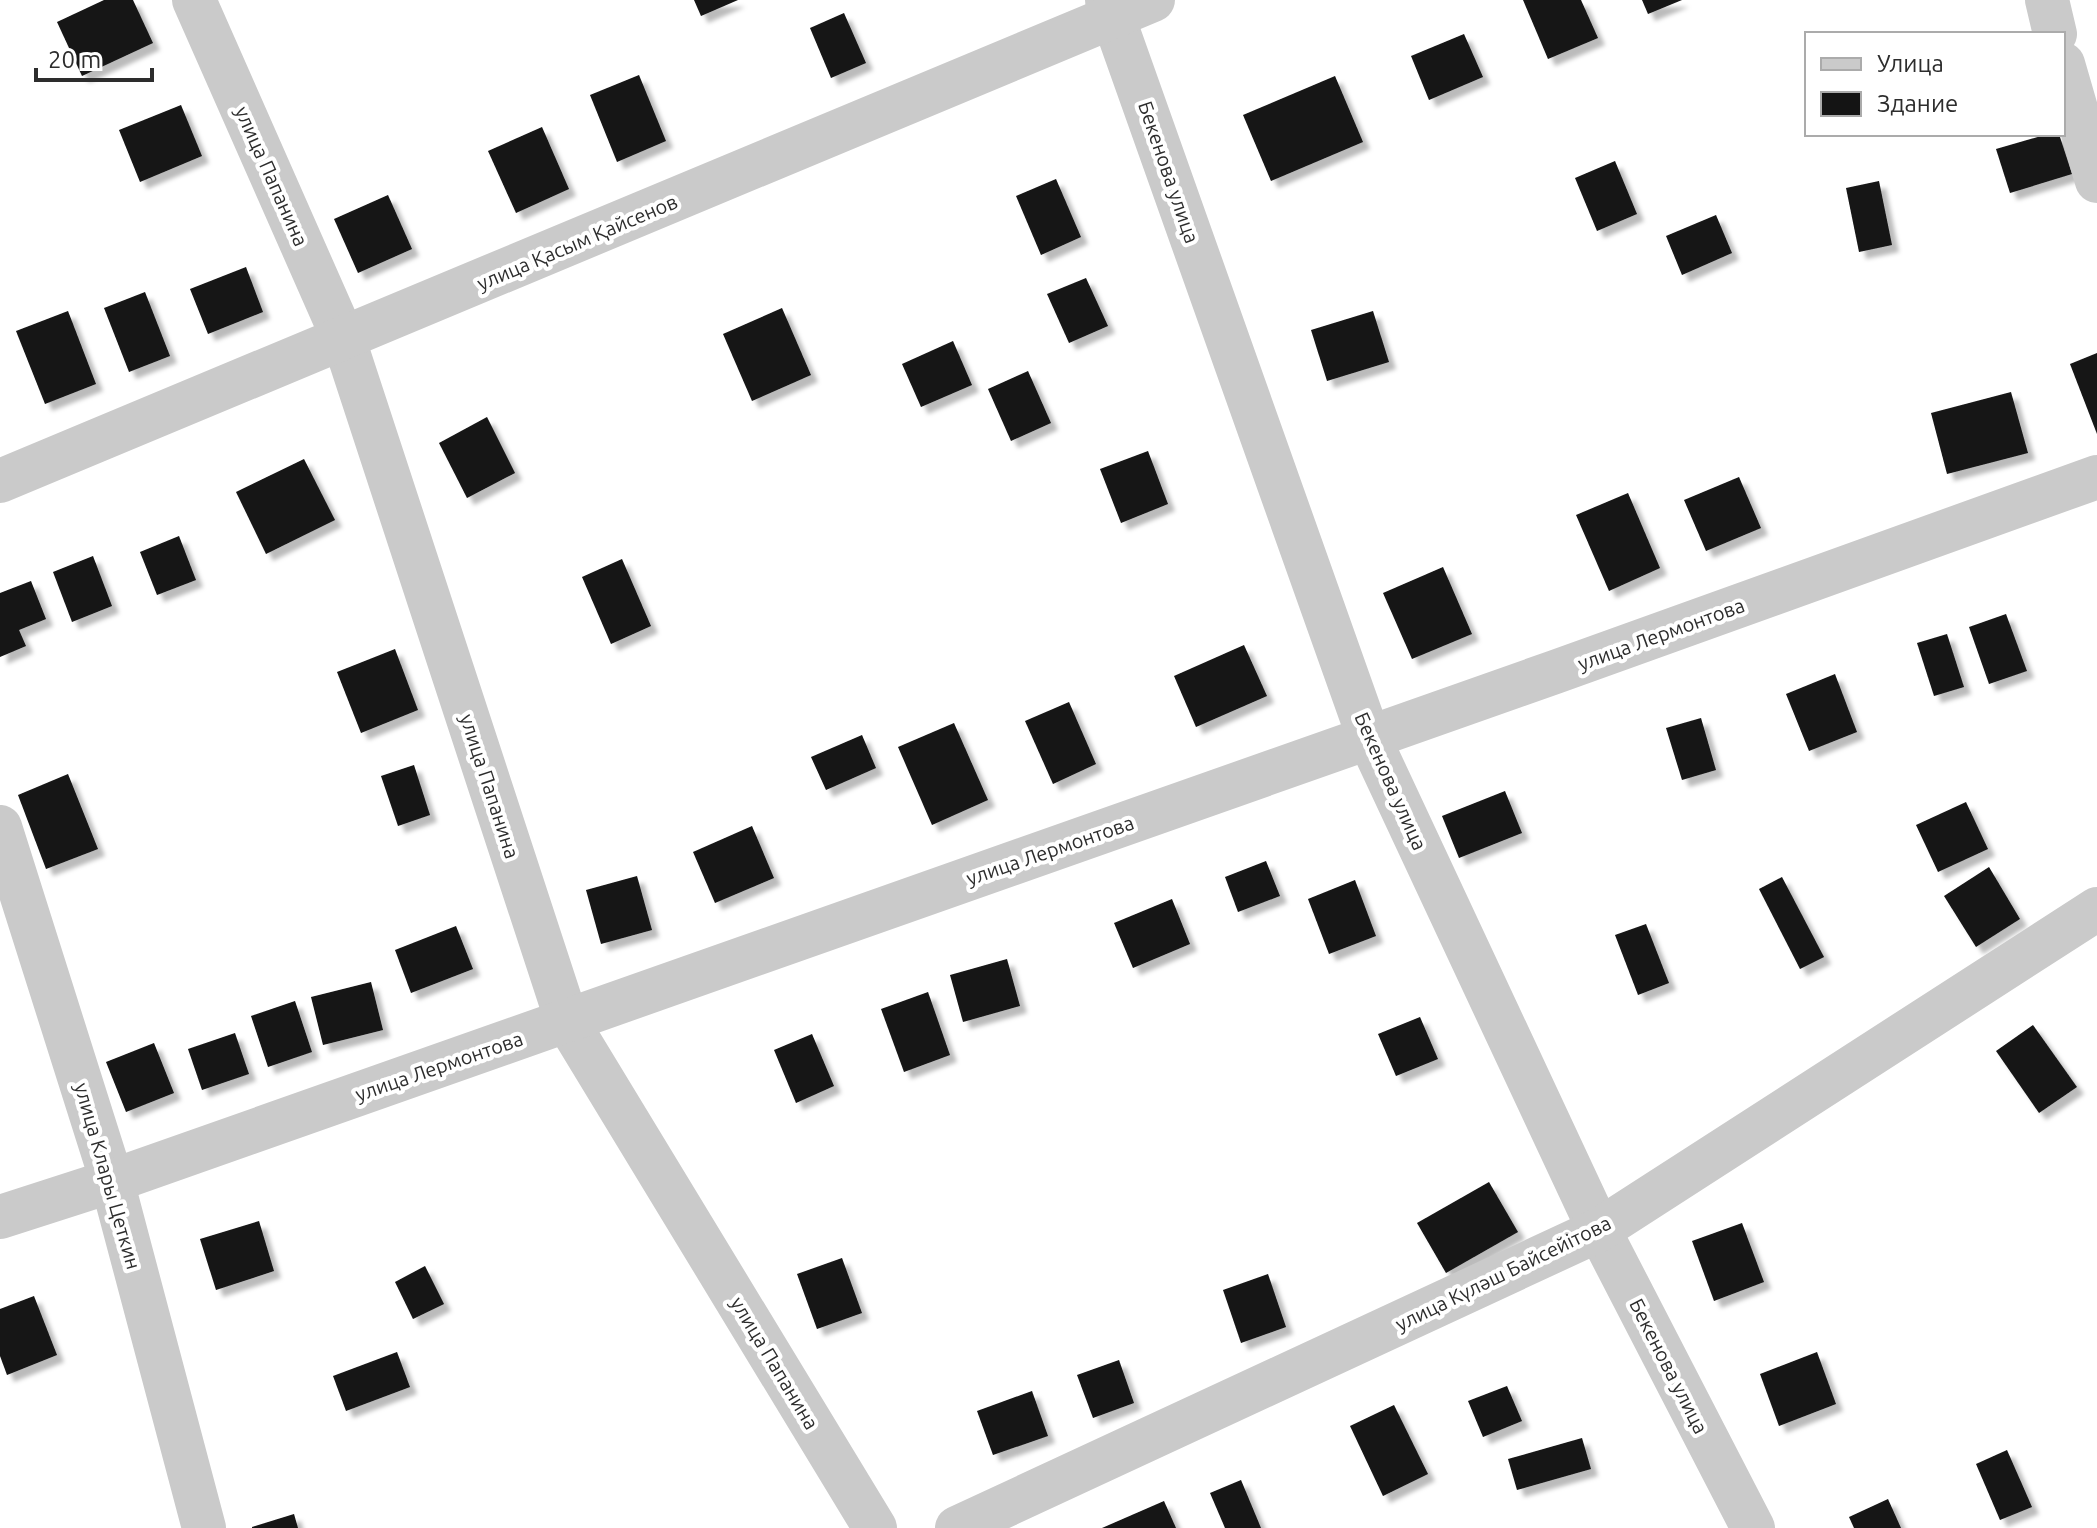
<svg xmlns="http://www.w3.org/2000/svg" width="2097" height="1528" viewBox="0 0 2097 1528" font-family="Ubuntu,sans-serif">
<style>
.building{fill:#141414;filter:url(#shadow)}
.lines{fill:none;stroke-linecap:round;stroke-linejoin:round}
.minor{stroke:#cacaca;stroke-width:44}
.labels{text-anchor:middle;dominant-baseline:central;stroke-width:8;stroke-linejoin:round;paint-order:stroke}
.street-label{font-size:20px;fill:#2d2d2d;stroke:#fff}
</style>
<defs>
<filter id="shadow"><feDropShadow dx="7" dy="7" stdDeviation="2" flood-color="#0004"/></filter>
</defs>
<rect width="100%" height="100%" fill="#fff"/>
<g class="building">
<polygon points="104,0 133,0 153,43 82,76 57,22"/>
<polygon points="694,0 738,0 701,16"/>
<polygon points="1523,0 1581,0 1598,38 1548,59"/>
<polygon points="1642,0 1682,0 1648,14"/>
<polygon points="844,13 866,63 831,78 810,28"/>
<polygon points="1464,34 1483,77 1429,100 1411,56"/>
<polygon points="639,75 666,141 617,162 590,95"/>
<polygon points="1335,76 1363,142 1271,181 1243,115"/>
<polygon points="181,105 202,156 140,182 119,130"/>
<polygon points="542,127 569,189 516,213 488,151"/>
<polygon points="2048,134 2059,134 2072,174 2010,193 1996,149"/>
<polygon points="1615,161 1637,214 1597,231 1575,178"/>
<polygon points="1056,179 1081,237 1041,255 1016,196"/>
<polygon points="1879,181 1892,245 1859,252 1846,188"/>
<polygon points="388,195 412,249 358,273 334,219"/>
<polygon points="1716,215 1732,253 1682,275 1666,236"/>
<polygon points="246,267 263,312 208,334 190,289"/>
<polygon points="1086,278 1108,326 1069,343 1047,294"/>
<polygon points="145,292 170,356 129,372 104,308"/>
<polygon points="782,308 811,375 752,401 723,334"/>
<polygon points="68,311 96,384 45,404 16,331"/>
<polygon points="1373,311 1389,362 1327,381 1311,330"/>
<polygon points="953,341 972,385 921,407 902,364"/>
<polygon points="2097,353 2097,434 2070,364"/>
<polygon points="1028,371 1051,423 1011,441 988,389"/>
<polygon points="2011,392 2028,453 1947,474 1931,413"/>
<polygon points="487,417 515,473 467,498 439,443"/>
<polygon points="1148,451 1168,504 1121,523 1100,469"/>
<polygon points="304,459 335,520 266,554 236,492"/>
<polygon points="1739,477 1761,528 1706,551 1684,500"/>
<polygon points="1628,493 1660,568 1609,591 1576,515"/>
<polygon points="179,536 196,580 157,595 140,552"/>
<polygon points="93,556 112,606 72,622 53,572"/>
<polygon points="622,559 651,626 611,644 582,577"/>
<polygon points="1443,567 1472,634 1412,659 1383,593"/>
<polygon points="31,581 46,619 19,630 26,646 0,657 0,593"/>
<polygon points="2006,614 2027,671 1989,684 1969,627"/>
<polygon points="1947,634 1964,687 1934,696 1917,643"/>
<polygon points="1244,645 1267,696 1196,727 1174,676"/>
<polygon points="395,649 418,710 361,733 337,672"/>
<polygon points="1835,674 1857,732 1809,751 1786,694"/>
<polygon points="1069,702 1096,764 1053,784 1025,721"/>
<polygon points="1701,718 1716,770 1682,780 1666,728"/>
<polygon points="954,723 988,800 932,825 898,747"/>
<polygon points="862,735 876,768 826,790 811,757"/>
<polygon points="414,765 430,815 398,826 381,776"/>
<polygon points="68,774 98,849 46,869 18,795"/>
<polygon points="1505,791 1522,833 1459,858 1442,816"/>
<polygon points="1966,802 1988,849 1938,872 1916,825"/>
<polygon points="752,826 774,878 715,903 693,852"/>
<polygon points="1266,861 1280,896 1238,912 1225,877"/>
<polygon points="1989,867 2020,919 1976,947 1944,896"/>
<polygon points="637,876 652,930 601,944 586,890"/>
<polygon points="1782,877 1824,957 1800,969 1759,889"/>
<polygon points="1355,880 1376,936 1329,954 1308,899"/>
<polygon points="1172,899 1190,944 1133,968 1114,923"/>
<polygon points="1646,924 1669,983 1638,995 1615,935"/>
<polygon points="456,926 473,969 411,993 395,950"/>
<polygon points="1007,959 1020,1006 963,1022 950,975"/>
<polygon points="371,982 383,1030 323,1045 311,997"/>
<polygon points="928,992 950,1055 904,1072 881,1009"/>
<polygon points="295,1001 312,1052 268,1067 251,1016"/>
<polygon points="1420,1017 1438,1059 1396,1076 1378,1034"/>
<polygon points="2033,1025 2077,1087 2039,1113 1996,1051"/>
<polygon points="235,1033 249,1074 202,1090 188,1049"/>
<polygon points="812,1034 834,1086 796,1103 774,1050"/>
<polygon points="154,1043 174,1093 126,1112 106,1062"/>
<polygon points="1489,1182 1518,1232 1446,1273 1417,1223"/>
<polygon points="259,1221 274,1271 216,1290 200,1239"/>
<polygon points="1742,1223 1764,1282 1714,1301 1692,1241"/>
<polygon points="842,1258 862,1313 817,1329 797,1274"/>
<polygon points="425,1266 444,1304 413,1319 395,1282"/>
<polygon points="1268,1274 1286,1327 1241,1343 1223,1290"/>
<polygon points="34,1296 57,1355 7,1375 0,1356 0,1309"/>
<polygon points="397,1352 410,1387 346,1411 333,1376"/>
<polygon points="1817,1352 1836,1404 1779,1426 1760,1374"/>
<polygon points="1119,1360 1134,1403 1093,1418 1077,1375"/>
<polygon points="1507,1386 1522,1421 1483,1437 1468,1401"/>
<polygon points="1032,1391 1048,1436 993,1455 977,1411"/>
<polygon points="1394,1405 1428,1474 1383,1496 1350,1426"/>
<polygon points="1582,1438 1591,1469 1517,1490 1508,1459"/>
<polygon points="2007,1450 2032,1507 2000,1520 1976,1464"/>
<polygon points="1241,1480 1261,1528 1225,1528 1210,1493"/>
<polygon points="1888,1499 1901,1528 1854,1528 1849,1517"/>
<polygon points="1164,1501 1176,1528 1102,1528"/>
<polygon points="294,1514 298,1528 252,1528 252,1527"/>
</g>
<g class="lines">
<g class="minor">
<polyline points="194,0 344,340 567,1021 875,1528"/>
<polyline points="1107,0 1369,738 1599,1230 1753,1528"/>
<polyline points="2047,0 2055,34"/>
<polyline points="2063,64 2097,181"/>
<polyline points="0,481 1153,0"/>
<polyline points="0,827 112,1181 204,1528"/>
<polyline points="0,1217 112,1181 1555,672 2097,477"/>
<polyline points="957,1528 1599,1230 2097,909"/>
</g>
</g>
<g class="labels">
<g class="street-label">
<text transform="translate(1169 172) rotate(71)">Бекенова улица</text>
<text transform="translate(272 176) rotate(66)">улица Папанина</text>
<text transform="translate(577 242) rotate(-23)">улица Қасым Қайсенов</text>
<text transform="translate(1661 634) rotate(-20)">улица Лермонтова</text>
<text transform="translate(1391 781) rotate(66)">Бекенова улица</text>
<text transform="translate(490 786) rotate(72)">улица Папанина</text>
<text transform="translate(1050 850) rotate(-19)">улица Лермонтова</text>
<text transform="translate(439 1066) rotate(-19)">улица Лермонтова</text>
<text transform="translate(108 1176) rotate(74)">улица Клары Цеткин</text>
<text transform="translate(1503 1273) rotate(-26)">улица Күләш Байсейітова</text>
<text transform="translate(775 1363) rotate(59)">улица Папанина</text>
<text transform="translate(1669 1366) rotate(63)">Бекенова улица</text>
</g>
</g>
<rect x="1805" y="32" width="260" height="104" fill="#ffffff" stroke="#ababab" stroke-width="2"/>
<rect x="1821" y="58" width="40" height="12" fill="#cacaca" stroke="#ababab" stroke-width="2"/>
<text x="1877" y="72" font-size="24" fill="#2d2d2d">Улица</text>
<rect x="1821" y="92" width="40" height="24" fill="#141414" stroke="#ababab" stroke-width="2"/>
<text x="1877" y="112" font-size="24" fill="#2d2d2d">Здание</text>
<path d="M36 68v12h116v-12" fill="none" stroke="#2d2d2d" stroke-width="4"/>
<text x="48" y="68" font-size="24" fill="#2d2d2d" stroke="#ffffff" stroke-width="6" paint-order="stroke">20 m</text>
</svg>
